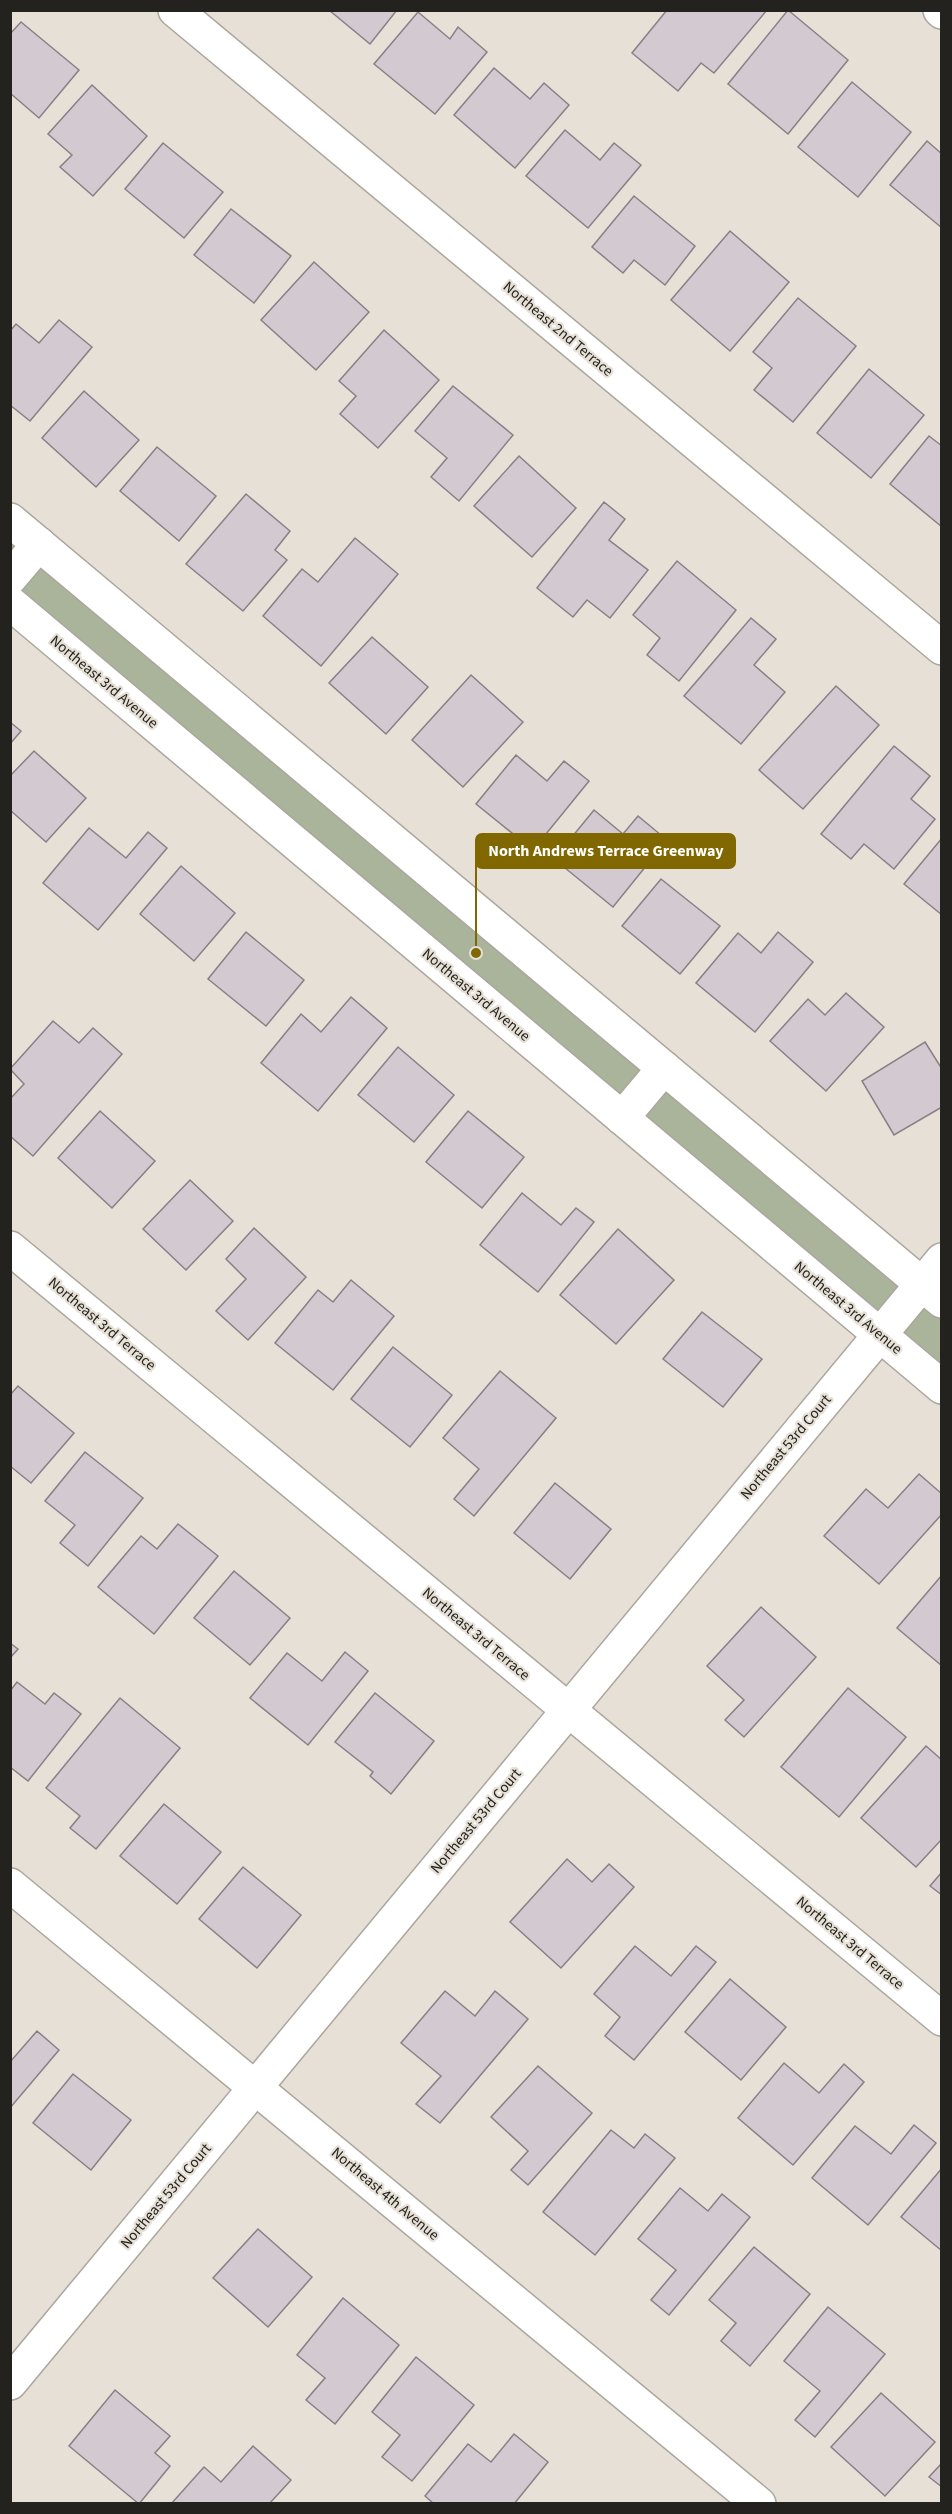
<svg xmlns="http://www.w3.org/2000/svg" width="952" height="2514" viewBox="0 0 952 2514" font-family="'Source Sans 3',sans-serif">
<style>
.green{fill:#a9b49a}
.building{fill:#d3c9d0;stroke:#898086;stroke-width:1.5}
.lines{fill:none;stroke-linecap:round;stroke-linejoin:round}
.street-casing{stroke:#aca69d;stroke-width:36}
.street{stroke:#fff;stroke-width:33}
.labels{text-anchor:middle;dominant-baseline:central;stroke-width:4.5;stroke-linejoin:round;paint-order:stroke}
.street-label{font-size:15px;fill:#24221e;stroke:#e6e0d7}
.leader{fill:none;stroke:#816700;stroke-width:2}
.callout-dot{fill:#816700;stroke:#e6e0d7;stroke-width:2}
.callout{fill:#816700;stroke:#816700;stroke-width:2}
.callout-label{font-size:16px;text-anchor:middle;font-weight:bold;fill:#fff}
</style>
<rect width="100%" height="100%" fill="#e6e0d7"/>
<polygon class="green" points="10,539 941,1319 941,1366 11,587"/>
<g class="building">
<polygon points="329,10 397,10 370,44"/>
<polygon points="667,10 767,10 714,73 701,63 678,91 632,53"/>
<polygon points="788,10 848,60 788,134 728,84"/>
<polygon points="418,12 450,39 458,27 487,52 435,114 374,64"/>
<polygon points="21,22 79,70 39,118 10,93 10,34"/>
<polygon points="494,68 530,99 544,83 569,105 515,168 454,115"/>
<polygon points="852,82 911,132 858,197 798,147"/>
<polygon points="92,85 147,136 93,196 60,167 72,155 48,134"/>
<polygon points="565,130 600,160 614,143 641,165 588,228 526,176"/>
<polygon points="927,141 942,154 942,228 890,185"/>
<polygon points="163,143 223,192 184,238 125,189"/>
<polygon points="634,196 695,246 665,285 634,260 623,273 592,247"/>
<polygon points="231,209 291,256 254,303 194,255"/>
<polygon points="730,231 789,282 730,351 671,300"/>
<polygon points="314,262 369,312 316,370 261,320"/>
<polygon points="798,298 856,346 793,422 754,390 772,368 753,352"/>
<polygon points="59,320 92,347 30,421 10,405 10,331 16,324 39,343"/>
<polygon points="384,330 439,380 378,448 340,414 356,396 339,381"/>
<polygon points="869,369 924,415 871,478 817,433"/>
<polygon points="453,386 513,435 459,501 431,477 447,458 415,431"/>
<polygon points="84,391 139,440 96,487 42,438"/>
<polygon points="929,436 942,446 942,527 890,484"/>
<polygon points="157,447 216,496 179,541 120,491"/>
<polygon points="519,456 576,508 532,557 474,506"/>
<polygon points="246,494 290,531 275,550 287,560 243,611 186,564"/>
<polygon points="604,502 625,519 609,540 648,570 610,618 587,600 573,617 537,588"/>
<polygon points="355,538 398,574 321,666 263,616 302,569 318,582"/>
<polygon points="677,561 736,610 679,681 647,655 660,638 633,615"/>
<polygon points="751,618 776,639 754,665 785,692 741,744 684,696"/>
<polygon points="372,637 428,687 386,734 329,683"/>
<polygon points="471,675 523,722 463,787 412,740"/>
<polygon points="836,686 879,725 803,809 759,770"/>
<polygon points="10,722 21,731 10,744"/>
<polygon points="894,746 930,776 911,799 935,819 894,869 864,844 851,859 821,834"/>
<polygon points="34,751 86,798 46,842 10,810 10,776"/>
<polygon points="516,755 547,781 564,761 589,781 533,850 476,804"/>
<polygon points="594,810 623,834 638,816 667,840 613,907 554,859"/>
<polygon points="89,828 126,858 148,832 167,848 98,930 43,883"/>
<polygon points="942,838 942,915 904,884"/>
<polygon points="181,866 235,913 194,961 140,914"/>
<polygon points="661,879 720,926 680,974 622,926"/>
<polygon points="246,932 304,980 266,1026 208,979"/>
<polygon points="778,932 813,962 755,1032 696,983 738,933 761,953"/>
<polygon points="846,993 884,1027 826,1091 770,1041 808,999 825,1015"/>
<polygon points="351,997 387,1028 318,1111 261,1063 301,1014 321,1032"/>
<polygon points="53,1021 79,1043 93,1028 122,1054 33,1156 10,1136 10,1099 24,1084 10,1069"/>
<polygon points="925,1042 942,1069 942,1107 894,1135 862,1081"/>
<polygon points="398,1047 454,1095 414,1142 358,1095"/>
<polygon points="100,1111 155,1161 112,1208 58,1158"/>
<polygon points="468,1111 524,1157 482,1208 426,1162"/>
<polygon points="190,1180 233,1221 186,1270 143,1229"/>
<polygon points="522,1193 561,1225 576,1208 594,1222 538,1292 480,1245"/>
<polygon points="254,1228 306,1277 248,1340 216,1311 246,1279 226,1259"/>
<polygon points="618,1229 674,1280 616,1344 560,1295"/>
<polygon points="351,1280 394,1316 333,1390 275,1343 318,1290 333,1302"/>
<polygon points="702,1312 762,1359 723,1407 663,1359"/>
<polygon points="393,1347 452,1395 410,1447 351,1399"/>
<polygon points="500,1371 556,1418 474,1516 454,1499 479,1469 443,1438"/>
<polygon points="18,1386 74,1433 31,1483 10,1466 10,1395"/>
<polygon points="85,1452 143,1498 88,1566 60,1543 75,1525 45,1501"/>
<polygon points="919,1474 942,1494 942,1514 879,1584 824,1536 866,1489 888,1508"/>
<polygon points="555,1483 611,1529 570,1579 514,1533"/>
<polygon points="178,1524 218,1556 154,1634 98,1587 141,1536 157,1549"/>
<polygon points="234,1571 290,1618 250,1665 194,1618"/>
<polygon points="942,1575 942,1666 897,1628"/>
<polygon points="761,1607 816,1657 744,1737 725,1720 744,1700 707,1666"/>
<polygon points="10,1643 18,1649 10,1658"/>
<polygon points="345,1652 368,1671 308,1745 250,1698 287,1653 322,1681"/>
<polygon points="17,1682 45,1704 54,1693 81,1714 28,1781 10,1767 10,1691"/>
<polygon points="848,1688 906,1737 839,1817 781,1767"/>
<polygon points="375,1693 434,1741 391,1794 370,1776 373,1772 335,1742"/>
<polygon points="120,1698 180,1748 96,1849 70,1828 80,1816 46,1788"/>
<polygon points="926,1746 942,1760 942,1839 916,1867 861,1818"/>
<polygon points="164,1804 221,1852 177,1904 120,1856"/>
<polygon points="567,1859 592,1882 609,1864 634,1887 561,1968 510,1922"/>
<polygon points="243,1867 301,1915 257,1968 199,1919"/>
<polygon points="942,1872 942,1895 930,1886"/>
<polygon points="635,1946 671,1976 696,1946 716,1962 634,2060 605,2036 620,2017 594,1994"/>
<polygon points="730,1979 786,2027 741,2080 685,2032"/>
<polygon points="445,1991 475,2016 495,1991 528,2019 440,2123 416,2104 441,2076 401,2043"/>
<polygon points="37,2031 59,2050 10,2108 10,2062"/>
<polygon points="784,2063 819,2093 844,2064 864,2082 793,2165 738,2118"/>
<polygon points="538,2066 592,2113 528,2185 511,2170 528,2151 491,2117"/>
<polygon points="73,2074 131,2120 91,2170 33,2123"/>
<polygon points="914,2125 936,2143 868,2225 812,2178 855,2126 891,2154"/>
<polygon points="611,2130 634,2148 645,2134 675,2158 595,2255 543,2212"/>
<polygon points="942,2168 942,2251 901,2217"/>
<polygon points="680,2188 708,2211 722,2194 750,2217 669,2315 651,2300 676,2270 638,2239"/>
<polygon points="258,2229 312,2277 268,2327 213,2278"/>
<polygon points="754,2247 810,2294 750,2366 721,2341 736,2323 709,2300"/>
<polygon points="343,2298 399,2345 335,2424 306,2400 325,2378 297,2355"/>
<polygon points="828,2307 885,2354 815,2437 795,2420 820,2391 784,2361"/>
<polygon points="416,2357 474,2405 412,2481 382,2457 400,2435 372,2412"/>
<polygon points="115,2390 170,2436 155,2453 170,2466 139,2504 69,2446"/>
<polygon points="881,2393 935,2442 885,2496 831,2447"/>
<polygon points="514,2434 548,2462 514,2504 434,2504 425,2496 468,2444 491,2462"/>
<polygon points="253,2446 291,2480 269,2504 171,2504 204,2467 221,2482"/>
<polygon points="942,2463 942,2487 929,2477"/>
</g>
<g class="lines">
<g class="street-casing">
<g id="street">
<polyline points="175,10 942,648"/>
<polyline points="940,10 942,12"/>
<polyline points="10,520 942,1301"/>
<polyline points="10,578 39,544"/>
<polyline points="10,603 942,1387"/>
<polyline points="622,1118 664,1068"/>
<polyline points="10,1248 942,2019"/>
<polyline points="10,1885 759,2504"/>
<polyline points="10,2383 942,1260"/>
</g>
</g>
<use href="#street" class="street"/>
</g>
<g class="labels">
<g class="street-label">
<text transform="translate(558 329) rotate(40)">Northeast 2nd Terrace</text>
<text transform="translate(104 682) rotate(40)">Northeast 3rd Avenue</text>
<text transform="translate(476 995) rotate(40)">Northeast 3rd Avenue</text>
<text transform="translate(848 1308) rotate(40)">Northeast 3rd Avenue</text>
<text transform="translate(102 1324) rotate(40)">Northeast 3rd Terrace</text>
<text transform="translate(786 1447) rotate(-50)">Northeast 53rd Court</text>
<text transform="translate(476 1634) rotate(40)">Northeast 3rd Terrace</text>
<text transform="translate(476 1821) rotate(-50)">Northeast 53rd Court</text>
<text transform="translate(850 1943) rotate(40)">Northeast 3rd Terrace</text>
<text transform="translate(385 2194) rotate(40)">Northeast 4th Avenue</text>
<text transform="translate(166 2196) rotate(-50)">Northeast 53rd Court</text>
</g>
</g>
<path class="leader" d="M476 953L476 851"/>
<circle class="callout-dot" cx="476" cy="953" r="6"/>
<rect class="callout" x="476" y="834" width="259" height="34" rx="6"/>
<g class="callout-label">
<text x="606" y="856">North Andrews Terrace Greenway</text>
</g>
<rect width="952" height="2514" fill="none" stroke="#24221e" stroke-width="24"/>
</svg>
